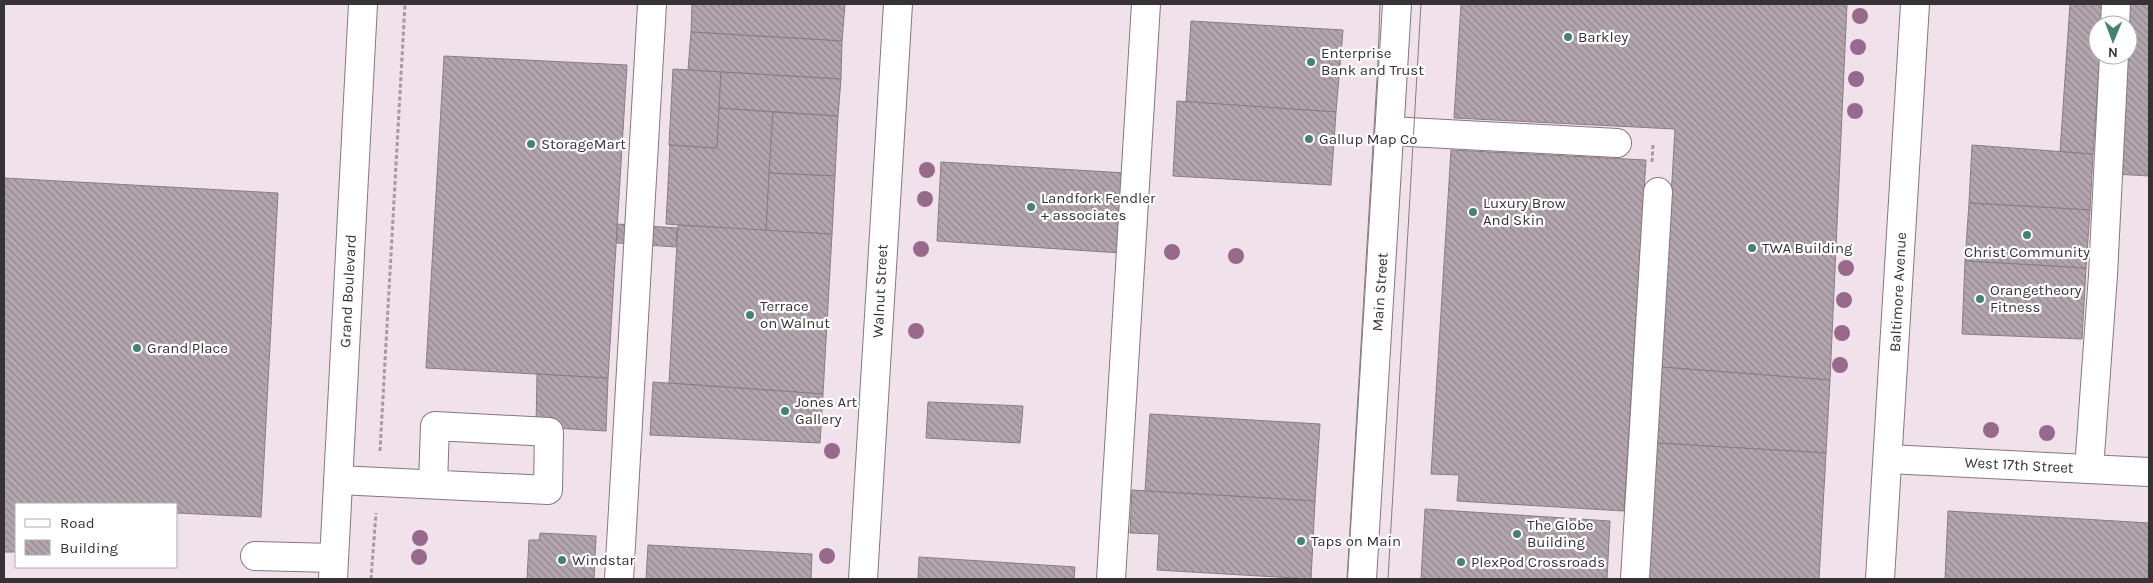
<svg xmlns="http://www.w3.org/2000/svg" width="2153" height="583" viewBox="0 0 2153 583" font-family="Karla,sans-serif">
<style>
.building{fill:url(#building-back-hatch);stroke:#8a7d85}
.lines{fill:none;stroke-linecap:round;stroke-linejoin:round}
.minor-casing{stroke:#847880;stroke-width:30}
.major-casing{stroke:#847880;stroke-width:30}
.path{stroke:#a49aa0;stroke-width:3;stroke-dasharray:4 2.5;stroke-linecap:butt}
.minor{stroke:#fff;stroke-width:28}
.major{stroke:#fff;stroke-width:28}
.tram{stroke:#877d83;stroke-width:1}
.tree{fill:#976a8c}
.poi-dot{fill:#428374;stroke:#fff;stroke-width:2}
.labels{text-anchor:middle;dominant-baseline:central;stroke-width:4.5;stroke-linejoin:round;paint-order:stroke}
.poi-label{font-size:15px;fill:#373235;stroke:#fff;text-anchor:start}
.street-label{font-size:15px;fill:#373235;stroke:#fff}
</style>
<defs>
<pattern id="building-back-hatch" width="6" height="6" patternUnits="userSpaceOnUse" patternTransform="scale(1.25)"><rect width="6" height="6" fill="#b3a5ae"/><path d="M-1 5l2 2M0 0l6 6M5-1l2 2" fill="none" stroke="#92878e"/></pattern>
</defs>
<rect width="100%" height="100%" fill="#f0e1ea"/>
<g class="building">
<polygon points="692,4 845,4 842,41 691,32"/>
<polygon points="1461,4 1847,4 1830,380 1661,367 1675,129 1454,118"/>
<polygon points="2070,4 2104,4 2102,25 2098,25 2098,55 2100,55 2093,154 2060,152"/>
<polygon points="2122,4 2149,4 2149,176 2114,174 2120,55 2128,55 2128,25"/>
<polygon points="1191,21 1343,30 1336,112 1186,102"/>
<polygon points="691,32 842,41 841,79 688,70"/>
<polygon points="444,56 627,65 608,378 426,368"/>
<polygon points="673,69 721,72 717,148 669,145"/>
<polygon points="721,72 841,79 838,116 719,108"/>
<polygon points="1177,101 1336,112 1331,185 1173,176"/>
<polygon points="719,108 773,112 766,231 666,224 670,145 717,148"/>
<polygon points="773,112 838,116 835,176 769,173"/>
<polygon points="1972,145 2093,154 2090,210 1969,203"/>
<polygon points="1451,150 1646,160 1624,511 1457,501 1459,475 1431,474"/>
<polygon points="941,162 1126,173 1121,253 937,241"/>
<polygon points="769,173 835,176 832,234 766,231"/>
<polygon points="4,178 278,193 261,517 176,513 176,504 16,504 16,552 4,552"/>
<polygon points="1969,203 2090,210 2086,268 1965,261"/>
<polygon points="617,224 677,228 676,247 617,243"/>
<polygon points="678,225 832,234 823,394 669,383"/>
<polygon points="1965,261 2086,268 2082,339 1962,334"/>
<polygon points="1661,367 1830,380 1826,453 1657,443"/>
<polygon points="537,374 608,378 606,431 536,427"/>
<polygon points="653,382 823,394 820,443 650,435"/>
<polygon points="928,402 1023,406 1020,443 926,438"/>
<polygon points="1150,414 1320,424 1315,501 1145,491"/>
<polygon points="1657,443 1826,453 1819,579 1649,579"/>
<polygon points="1132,490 1315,501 1311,579 1157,570 1159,534 1130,533"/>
<polygon points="1425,509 1610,521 1607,579 1421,579"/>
<polygon points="1948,511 2149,523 2149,579 1945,579"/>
<polygon points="540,533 596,536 594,579 527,579 529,540 539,540"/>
<polygon points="648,545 812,554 811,579 646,579"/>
<polygon points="919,557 1075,567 1074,579 918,579"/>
</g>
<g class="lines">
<g class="minor-casing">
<g id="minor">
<polyline points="2115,25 2116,4"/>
<polyline points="1390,131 1617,143"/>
<polyline points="1888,459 2149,472"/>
<polyline points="2089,469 2103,275 2114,55"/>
<polyline points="338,480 548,490 549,432 435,426 433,484"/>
<polyline points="255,556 334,558"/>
<polyline points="619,579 652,4"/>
<polyline points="863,579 898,4"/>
<polyline points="1111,579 1146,4"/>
<polyline points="1635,579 1658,192"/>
<polyline points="1880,579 1915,4"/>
</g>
</g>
<g class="major-casing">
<g id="major">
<polyline points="333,579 363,4"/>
<polyline points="1362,579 1397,4"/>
</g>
</g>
<g class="path">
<polyline points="1652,162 1653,144"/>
<polyline points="380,451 405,4"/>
<polyline points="371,579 376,513"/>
</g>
<use href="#minor" class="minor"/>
<use href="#major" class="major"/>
<g class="tram">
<polyline points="1347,579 1378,62 1380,4"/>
<polyline points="1388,579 1421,4"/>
</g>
</g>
<g class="tree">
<circle cx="1860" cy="16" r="8"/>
<circle cx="1858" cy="47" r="8"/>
<circle cx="1856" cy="79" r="8"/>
<circle cx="1855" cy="111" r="8"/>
<circle cx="927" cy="170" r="8"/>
<circle cx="925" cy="199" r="8"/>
<circle cx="921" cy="249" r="8"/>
<circle cx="1172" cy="252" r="8"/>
<circle cx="1236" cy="256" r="8"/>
<circle cx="1846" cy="268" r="8"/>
<circle cx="1844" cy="300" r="8"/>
<circle cx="916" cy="331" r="8"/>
<circle cx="1842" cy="333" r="8"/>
<circle cx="1840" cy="365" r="8"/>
<circle cx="1991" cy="430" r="8"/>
<circle cx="2047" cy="433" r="8"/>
<circle cx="832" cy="451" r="8"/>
<circle cx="420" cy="538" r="8"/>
<circle cx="827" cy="556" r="8"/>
<circle cx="419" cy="557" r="8"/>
</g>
<g class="poi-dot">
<circle cx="1568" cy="37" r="5"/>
<circle cx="1311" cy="62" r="5"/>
<circle cx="1309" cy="139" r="5"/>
<circle cx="531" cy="144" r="5"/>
<circle cx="1031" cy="207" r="5"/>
<circle cx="1473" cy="212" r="5"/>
<circle cx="2027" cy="235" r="5"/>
<circle cx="1752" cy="248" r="5"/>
<circle cx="1980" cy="299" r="5"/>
<circle cx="750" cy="315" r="5"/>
<circle cx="137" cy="348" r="5"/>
<circle cx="785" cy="411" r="5"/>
<circle cx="1517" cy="534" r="5"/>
<circle cx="1301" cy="541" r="5"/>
<circle cx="562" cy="560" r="5"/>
<circle cx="1461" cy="562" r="5"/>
</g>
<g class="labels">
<g class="poi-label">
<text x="1578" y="37">Barkley</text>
<text x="1321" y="53">Enterprise<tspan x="1321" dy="17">Bank and Trust</tspan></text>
<text x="1319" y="139">Gallup Map Co</text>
<text x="541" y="144">StorageMart</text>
<text x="1041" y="198">Landfork Fendler<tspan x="1041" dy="17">+ associates</tspan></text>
<text x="1483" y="203">Luxury Brow<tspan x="1483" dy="17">And Skin</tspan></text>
<text x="1762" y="248">TWA Building</text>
<text x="2027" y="252" text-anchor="middle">Christ Community</text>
<text x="1990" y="290">Orangetheory<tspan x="1990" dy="17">Fitness</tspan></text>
<text x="760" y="306">Terrace<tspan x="760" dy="17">on Walnut</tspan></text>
<text x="147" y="348">Grand Place</text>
<text x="795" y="402">Jones Art<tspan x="795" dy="17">Gallery</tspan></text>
<text x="1527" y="525">The Globe<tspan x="1527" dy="17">Building</tspan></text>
<text x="1311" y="541">Taps on Main</text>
<text x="572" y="560">Windstar</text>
<text x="1471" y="562">PlexPod Crossroads</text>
</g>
<g class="street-label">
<text transform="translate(348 291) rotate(-87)">Grand Boulevard</text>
<text transform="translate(880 291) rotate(-87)">Walnut Street</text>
<text transform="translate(1380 292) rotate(-86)">Main Street</text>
<text transform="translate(1898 292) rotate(-87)">Baltimore Avenue</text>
<text transform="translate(2019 465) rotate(3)">West 17th Street</text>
</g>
</g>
<rect width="2153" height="583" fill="none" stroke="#373235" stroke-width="10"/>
<rect x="15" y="503" width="162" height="65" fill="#ffffff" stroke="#afadae"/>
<rect x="25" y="519" width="25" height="8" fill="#ffffff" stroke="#afadae"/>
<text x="60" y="528" font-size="15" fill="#373235">Road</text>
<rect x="25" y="540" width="25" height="15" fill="url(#building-back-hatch)" stroke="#afadae"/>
<text x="60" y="553" font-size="15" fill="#373235">Building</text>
<g transform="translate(2113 40) rotate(181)"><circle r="24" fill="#ffffff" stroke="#afadae"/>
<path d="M0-4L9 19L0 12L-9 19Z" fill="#428374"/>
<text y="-8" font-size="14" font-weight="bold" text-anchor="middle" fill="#373235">N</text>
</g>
</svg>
